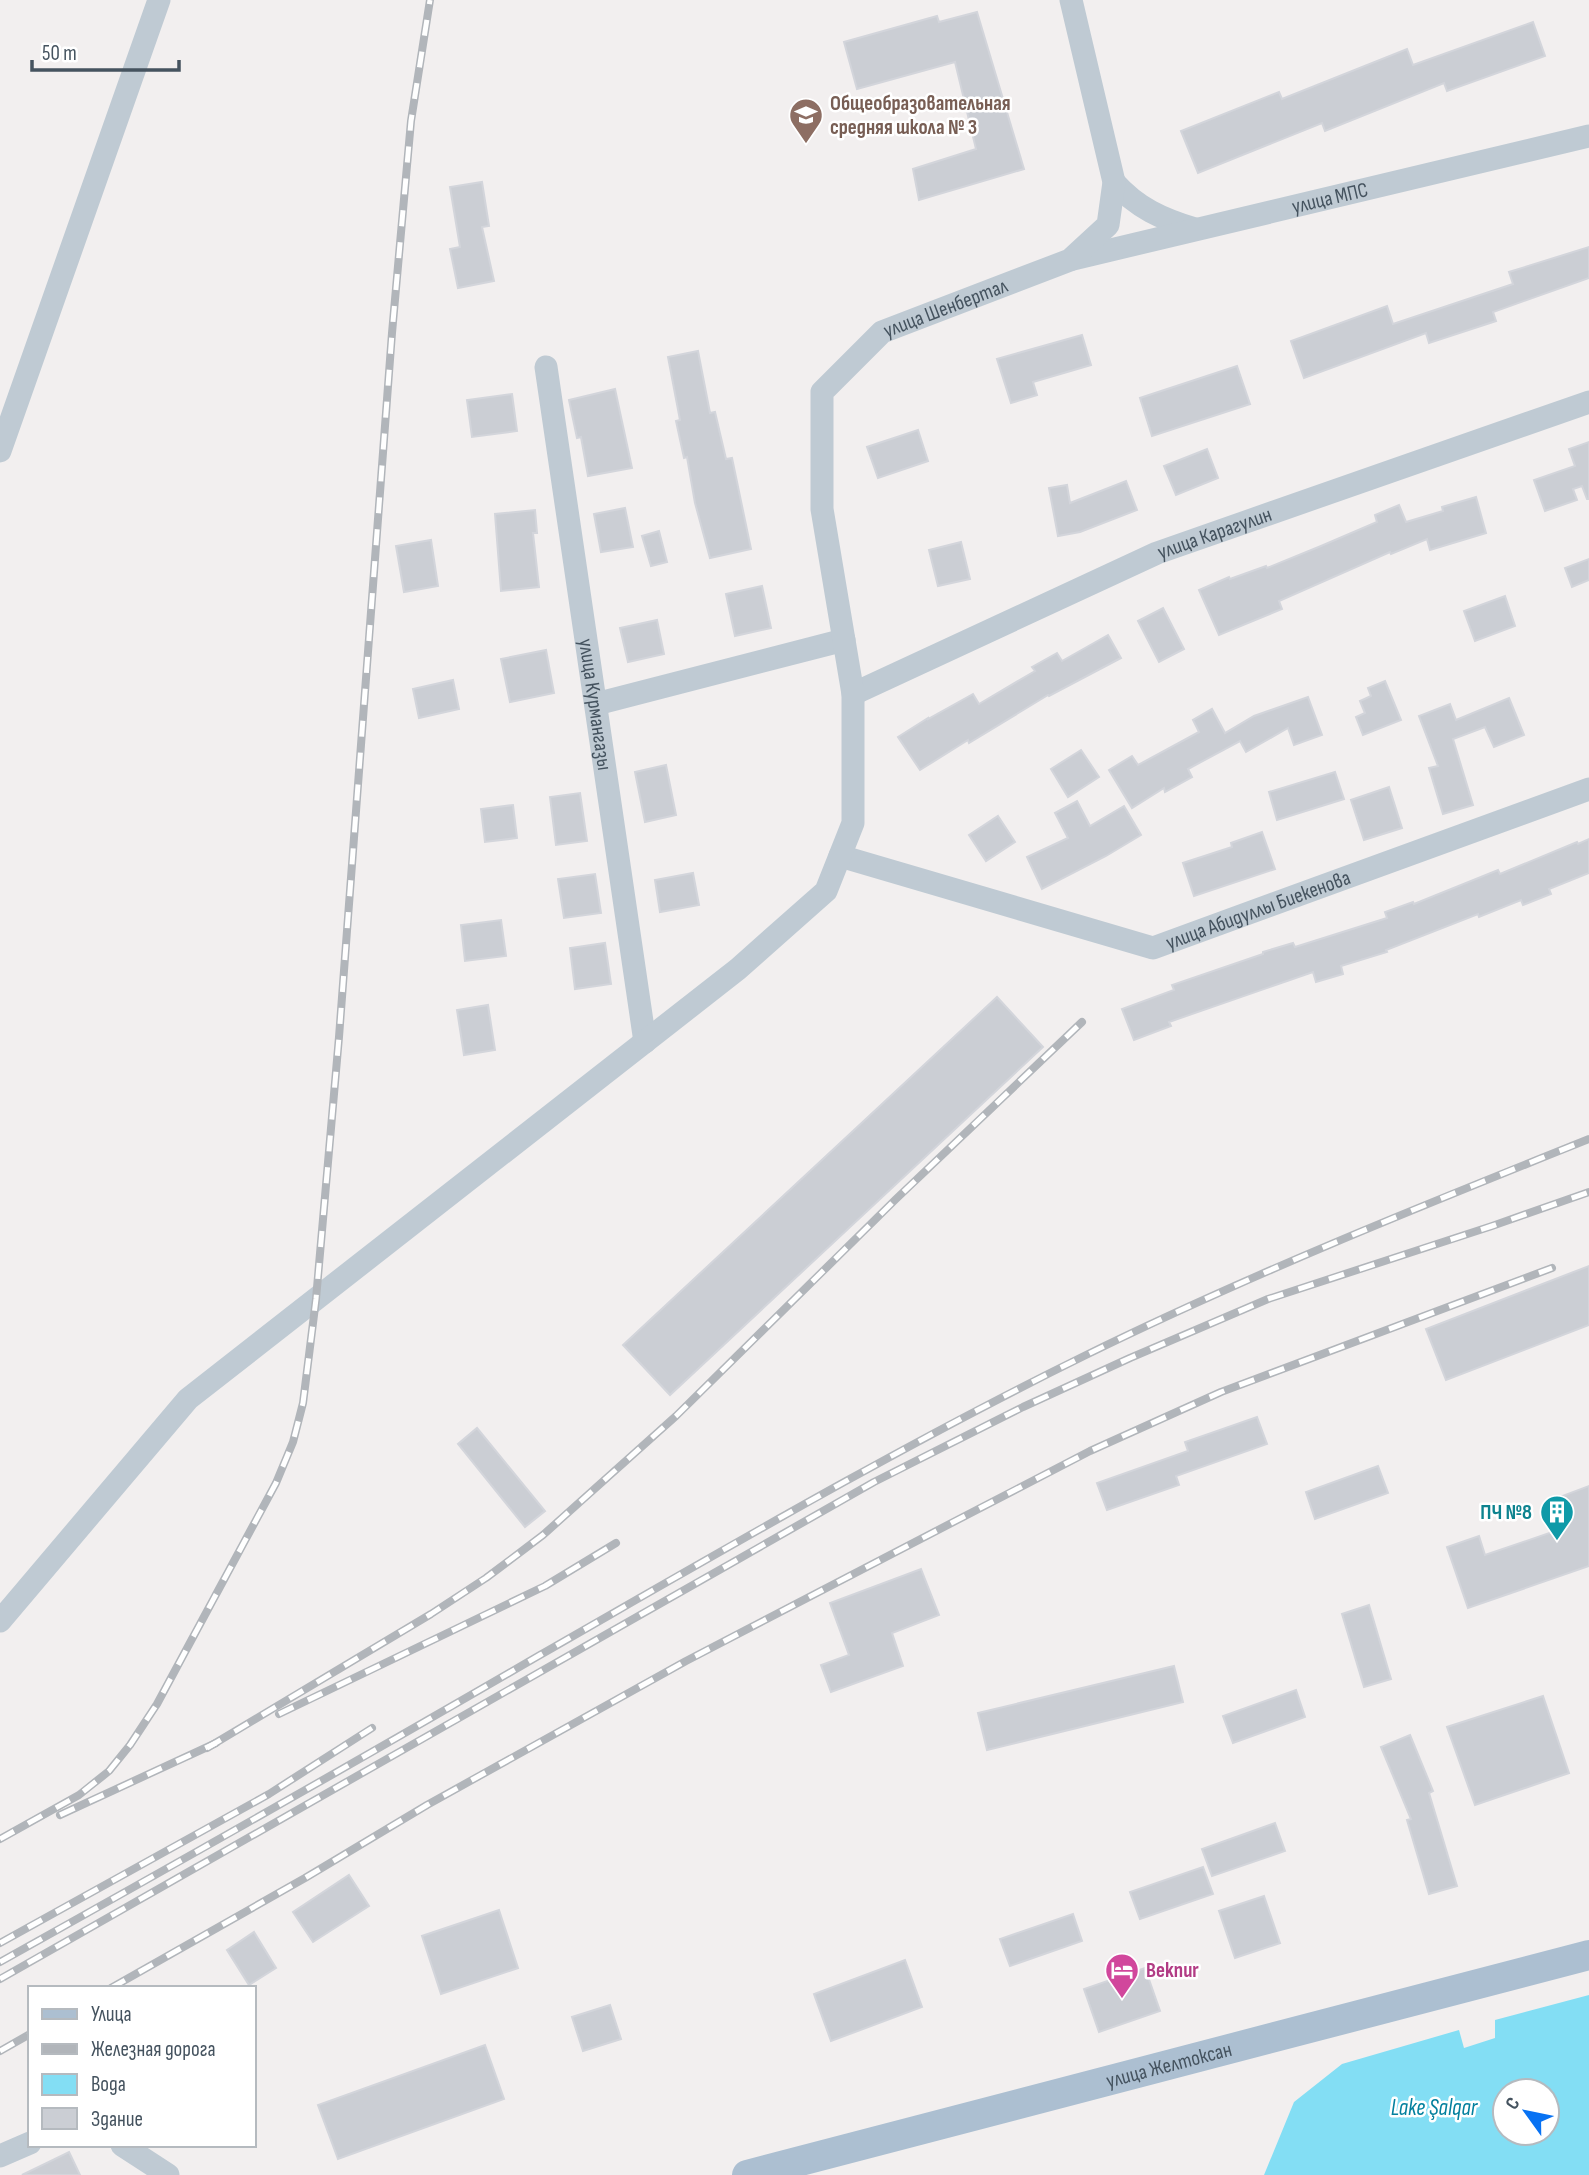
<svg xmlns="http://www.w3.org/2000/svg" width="1589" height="2175" viewBox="0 0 1589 2175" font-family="'Sofia Sans Condensed',sans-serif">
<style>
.water{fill:#83def4;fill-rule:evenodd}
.building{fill:#cbced4;stroke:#d3d5db;stroke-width:2}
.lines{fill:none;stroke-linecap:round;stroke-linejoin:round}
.minor{stroke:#bfcad3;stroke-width:23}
.major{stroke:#acbfd1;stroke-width:30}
.rail-casing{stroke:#b1b5ba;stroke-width:8}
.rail{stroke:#fff;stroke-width:5;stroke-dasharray:16;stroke-linecap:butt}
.labels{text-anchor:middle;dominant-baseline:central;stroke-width:5;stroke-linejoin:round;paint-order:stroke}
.education-label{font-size:21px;font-weight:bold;fill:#785e54;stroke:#fff;text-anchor:start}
.street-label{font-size:21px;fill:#45535f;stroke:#fff}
.culture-label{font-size:21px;font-weight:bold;fill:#0d838f;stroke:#fff;text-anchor:end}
.hotel-label{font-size:21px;font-weight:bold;fill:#b23c85;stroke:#fff;text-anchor:start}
.water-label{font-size:23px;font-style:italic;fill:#03809e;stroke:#fff}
</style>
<rect width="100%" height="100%" fill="#f2efef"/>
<path class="water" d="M1589 1995V2175H1264L1294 2102 1342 2064 1459 2030 1464 2048 1495 2038V2020ZM1505 2091H1547V2133H1505Z"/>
<g class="building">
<polygon points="977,12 1024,169 919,200 913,169 976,149 955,62 857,89 844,42 937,16 939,22"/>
<polygon points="1533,22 1545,56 1447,91 1444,83 1325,131 1322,123 1198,173 1181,131 1279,92 1282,99 1407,49 1413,65"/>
<polygon points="482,182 489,226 482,227 494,281 458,288 450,249 460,247 450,187"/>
<polygon points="1589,247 1589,278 1493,312 1496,321 1429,343 1426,333 1304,378 1291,341 1387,306 1393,324 1513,284 1509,272"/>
<polygon points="1082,335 1091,365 1033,382 1037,395 1011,403 997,359"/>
<polygon points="698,351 710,413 715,412 726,459 732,458 751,549 710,558 695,503 687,457 684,458 676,421 680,420 668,357"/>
<polygon points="1237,366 1250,404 1152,436 1140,398"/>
<polygon points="615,389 632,468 588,476 581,437 577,438 569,400"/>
<polygon points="512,394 517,431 472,437 467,400"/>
<polygon points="918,430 928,461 878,478 867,447"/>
<polygon points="1589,442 1589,499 1587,499 1582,486 1573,489 1577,500 1545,511 1534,480 1575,466 1569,449"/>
<polygon points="1207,449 1218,478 1176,495 1164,466"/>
<polygon points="1126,481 1137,510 1080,532 1058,536 1049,488 1067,485 1070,503"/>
<polygon points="1476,497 1486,533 1430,550 1427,539 1391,554 1390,552 1279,601 1282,609 1219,635 1199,590 1229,577 1230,579 1266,566 1267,568 1321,546 1377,522 1375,515 1399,505 1406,522 1443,511 1442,507"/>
<polygon points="625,508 633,547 601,552 594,514"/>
<polygon points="535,510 537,533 533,533 539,587 501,591 495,514"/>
<polygon points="659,531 667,562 651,566 642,536"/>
<polygon points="431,540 438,586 404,592 396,546"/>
<polygon points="961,542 970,579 938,586 929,550"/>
<polygon points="1589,559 1589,580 1572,587 1565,568"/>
<polygon points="762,586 771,628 735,636 726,594"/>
<polygon points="1505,596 1515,626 1475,641 1464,611"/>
<polygon points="1163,608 1184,649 1159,662 1138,621"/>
<polygon points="657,620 664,654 628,662 620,628"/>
<polygon points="1108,635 1121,658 1049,696 1048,695 969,743 968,740 920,770 898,737 928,718 928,719 973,694 979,704 1035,671 1032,667 1057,653 1062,661"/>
<polygon points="546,650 554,693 510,702 501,659"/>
<polygon points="453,680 459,709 419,718 413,689"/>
<polygon points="1385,681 1401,720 1363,735 1356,717 1365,713 1360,701 1371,696 1368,688"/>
<polygon points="1308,697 1322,735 1294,745 1288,728 1246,752 1240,741 1188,769 1192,777 1165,792 1164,788 1132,808 1109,770 1132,756 1138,765 1199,732 1193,720 1212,709 1225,733 1254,716"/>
<polygon points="1509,698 1524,735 1494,747 1485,727 1453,739 1473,805 1443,814 1429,768 1438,766 1419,716 1450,704 1456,720"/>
<polygon points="1081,750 1099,777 1068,797 1051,769"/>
<polygon points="666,765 676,815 645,822 635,772"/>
<polygon points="1335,772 1344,799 1277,820 1269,792"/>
<polygon points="1389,787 1402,828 1364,840 1351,800"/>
<polygon points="580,793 587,841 556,845 550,797"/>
<polygon points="1077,801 1090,826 1124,806 1141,835 1106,856 1042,889 1027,857 1068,838 1055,813"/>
<polygon points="513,805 517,838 485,842 481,809"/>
<polygon points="998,816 1015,842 986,861 969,835"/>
<polygon points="1262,832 1275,869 1194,896 1183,863 1232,847 1231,843"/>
<polygon points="1589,839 1589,873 1549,889 1551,894 1523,905 1521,900 1479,917 1478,914 1386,950 1387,952 1341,966 1343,974 1316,982 1313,972 1169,1022 1171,1026 1134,1040 1122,1009 1174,990 1172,985 1263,954 1263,952 1293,943 1295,947 1387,918 1385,912 1413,902 1414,904 1498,870 1500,874 1577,842 1578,844"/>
<polygon points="693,873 699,905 660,912 655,880"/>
<polygon points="595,874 601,913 564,918 558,879"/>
<polygon points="501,920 506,956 465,961 461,925"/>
<polygon points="605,943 611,984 575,989 570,948"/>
<polygon points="997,997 1043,1047 670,1395 623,1345"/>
<polygon points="488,1005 495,1050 464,1055 457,1010"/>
<polygon points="1589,1266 1589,1325 1446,1380 1426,1329"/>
<polygon points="1257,1417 1267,1444 1176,1476 1179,1485 1107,1510 1097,1483 1188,1451 1185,1442"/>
<polygon points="477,1428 545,1511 525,1527 458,1444"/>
<polygon points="1378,1466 1388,1493 1315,1519 1306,1492"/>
<polygon points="1589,1486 1589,1566 1468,1608 1447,1547 1479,1536 1485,1555 1567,1527 1557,1498"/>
<polygon points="921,1569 939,1615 892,1633 903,1666 831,1692 821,1665 849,1655 830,1603"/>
<polygon points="1369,1605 1391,1679 1364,1687 1342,1614"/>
<polygon points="1174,1666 1183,1702 987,1750 978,1713"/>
<polygon points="1296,1690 1305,1717 1233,1743 1223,1716"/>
<polygon points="1543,1696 1569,1773 1475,1805 1447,1727"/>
<polygon points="1410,1735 1433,1791 1429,1793 1457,1886 1429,1894 1407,1820 1411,1819 1381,1747"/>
<polygon points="1275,1823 1285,1851 1212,1876 1202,1849"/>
<polygon points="1203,1867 1213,1894 1140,1919 1130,1892"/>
<polygon points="349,1875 369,1906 313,1942 293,1912"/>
<polygon points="1264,1896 1280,1943 1235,1958 1219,1911"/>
<polygon points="499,1910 518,1968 441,1994 422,1936"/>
<polygon points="1073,1914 1082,1941 1010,1966 1000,1939"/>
<polygon points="254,1932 276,1968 249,1985 227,1950"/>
<polygon points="905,1960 922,2007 831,2041 814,1994"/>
<polygon points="1145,1968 1160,2011 1099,2032 1084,1989"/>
<polygon points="610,2005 621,2039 583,2051 572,2017"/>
<polygon points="485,2045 504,2099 338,2159 318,2105"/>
<polygon points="69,2152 80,2175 22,2175"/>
</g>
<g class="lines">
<g class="minor">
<path d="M1114 182C1137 208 1162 219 1195 229"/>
<path id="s1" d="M1073 259 1589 136"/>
<path id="s2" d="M546 367 645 1042"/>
<polyline points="0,451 159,0"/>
<path id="s3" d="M853 694 1157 553 1589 402"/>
<polyline points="596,704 844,640"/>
<path id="s4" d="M840 856 1153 948 1589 789"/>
<path id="s5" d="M0 1621 188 1399 738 969 826 891 853 823V694L822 509V392L882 332 1070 260 1108 225 1114 182 1071 0"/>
<polyline points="122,2145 168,2175"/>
<polyline points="0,2156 30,2143"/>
</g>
<path class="major" id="s6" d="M747 2175 1589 1955"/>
<g class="rail-casing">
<g id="rail">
<polyline points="279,1714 545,1586 616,1543"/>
<polyline points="207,1748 431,1614 486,1578 543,1535 676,1416 896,1199 1082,1022"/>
<polyline points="60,1815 216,1743"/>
<polyline points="0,1839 79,1795 109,1771 130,1745 157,1704 276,1483 293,1442 303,1403 316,1299 339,1037 392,333 411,121 430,0"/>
<polyline points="0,1943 269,1794 372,1728"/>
<path d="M0 1962C181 1861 361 1759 540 1655 720 1552 899 1447 1084 1356 1249 1275 1419 1207 1589 1139"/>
<polyline points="0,1979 874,1482 1023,1407 1130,1358 1268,1299 1492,1226 1589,1192"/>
<polyline points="111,1988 305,1878 427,1805 686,1661 1090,1451 1221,1392 1552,1268"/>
<polyline points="0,2051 30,2034"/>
</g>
</g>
<use href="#rail" class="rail"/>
</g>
<defs>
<g id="school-pin" transform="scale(1.75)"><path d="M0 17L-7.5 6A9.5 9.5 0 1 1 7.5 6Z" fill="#8d6e63" stroke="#fff"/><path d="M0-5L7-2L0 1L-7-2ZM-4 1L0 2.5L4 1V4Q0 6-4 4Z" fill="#fff"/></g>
<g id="building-pin" transform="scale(1.75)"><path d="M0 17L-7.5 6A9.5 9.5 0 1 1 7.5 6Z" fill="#0f9aa8" stroke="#fff"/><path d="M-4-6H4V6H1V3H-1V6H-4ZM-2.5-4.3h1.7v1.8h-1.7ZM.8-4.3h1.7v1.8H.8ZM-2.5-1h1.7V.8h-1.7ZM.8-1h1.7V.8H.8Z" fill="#fff"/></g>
<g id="hotel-pin" transform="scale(1.75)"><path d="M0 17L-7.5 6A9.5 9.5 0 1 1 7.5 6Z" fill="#d1479c" stroke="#fff"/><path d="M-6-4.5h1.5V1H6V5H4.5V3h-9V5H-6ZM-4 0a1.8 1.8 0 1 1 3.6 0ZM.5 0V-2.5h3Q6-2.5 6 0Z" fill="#fff"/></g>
</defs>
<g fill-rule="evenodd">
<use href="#school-pin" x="806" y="115"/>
<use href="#building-pin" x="1557" y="1512"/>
<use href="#hotel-pin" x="1122" y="1970"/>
</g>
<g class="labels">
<g class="education-label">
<text x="830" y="103">Общеобразовательная<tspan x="830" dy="24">средняя школа № 3</tspan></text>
</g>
<g class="street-label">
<text stroke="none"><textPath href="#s1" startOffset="264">улица МПС</textPath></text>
<text stroke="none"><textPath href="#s5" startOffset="1766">улица Шенбертал</textPath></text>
<text stroke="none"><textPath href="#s3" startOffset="396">улица Карагулин</textPath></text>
<text stroke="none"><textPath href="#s2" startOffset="341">улица Курмангазы</textPath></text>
<text stroke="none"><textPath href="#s4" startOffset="438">улица Абидуллы Биекенова</textPath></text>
<text stroke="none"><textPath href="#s6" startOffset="436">улица Желтоксан</textPath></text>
</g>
<g class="culture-label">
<text x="1532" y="1512">ПЧ №8</text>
</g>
<g class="hotel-label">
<text x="1146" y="1970">Beknur</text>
</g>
<g class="water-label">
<text x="1434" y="2108">Lake Şalqar</text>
</g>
</g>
<rect x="28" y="1986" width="228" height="161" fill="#ffffff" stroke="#b5babf" stroke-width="2"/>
<rect x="42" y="2009" width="35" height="10" fill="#acbfd1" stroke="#b5babf" stroke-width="2"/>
<text x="91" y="2021" font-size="21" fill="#45535f">Улица</text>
<rect x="42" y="2044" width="35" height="10" fill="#b1b5ba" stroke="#b5babf" stroke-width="2"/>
<text x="91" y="2056" font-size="21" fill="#45535f">Железная дорога</text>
<rect x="42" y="2074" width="35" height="21" fill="#83def4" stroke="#b5babf" stroke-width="2"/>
<text x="91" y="2091" font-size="21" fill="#45535f">Вода</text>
<rect x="42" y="2108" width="35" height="21" fill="#cbced4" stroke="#b5babf" stroke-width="2"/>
<text x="91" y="2126" font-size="21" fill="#45535f">Здание</text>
<g transform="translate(1526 2112) rotate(303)"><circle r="33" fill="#ffffff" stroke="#b5babf" stroke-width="2"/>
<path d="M0-5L12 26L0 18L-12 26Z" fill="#0872f3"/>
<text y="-10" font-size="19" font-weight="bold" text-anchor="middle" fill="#45535f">С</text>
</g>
<path d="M32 60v10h147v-10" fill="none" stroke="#45535f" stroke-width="3.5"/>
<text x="42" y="60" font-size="21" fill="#45535f" stroke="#ffffff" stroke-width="5" paint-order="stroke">50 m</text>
</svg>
